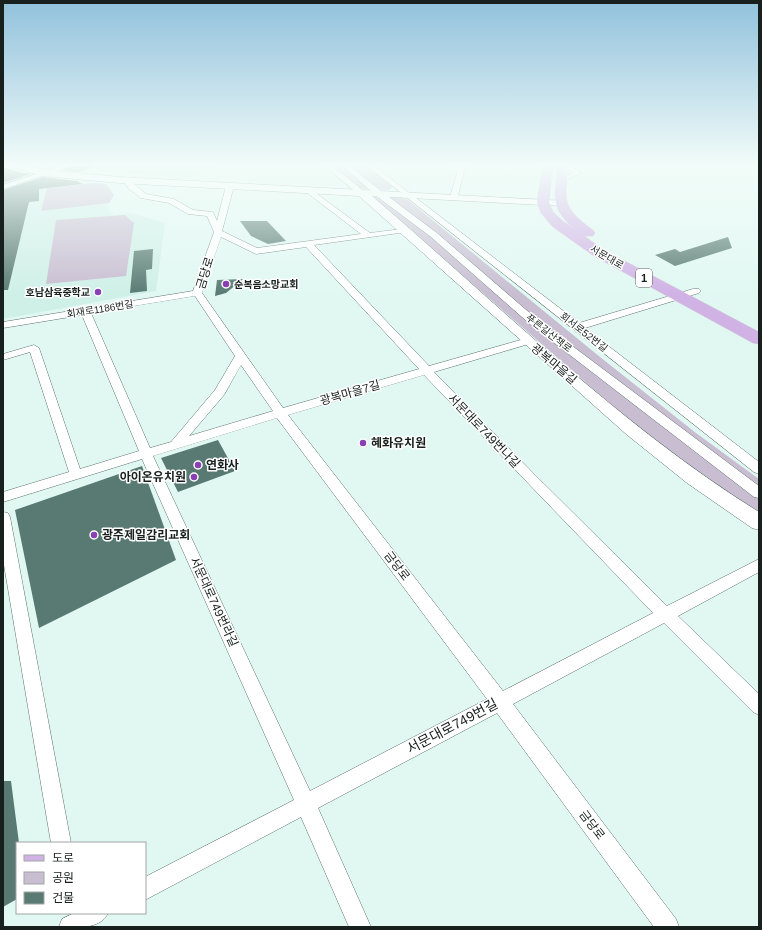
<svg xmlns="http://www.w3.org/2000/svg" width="762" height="930" viewBox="0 0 762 930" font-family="Arial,'Noto Sans KR',sans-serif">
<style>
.built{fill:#cff0e7}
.green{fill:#c8bdd1}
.building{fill:#587a72}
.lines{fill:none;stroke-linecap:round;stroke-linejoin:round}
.street-casing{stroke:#5e726d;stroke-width:1}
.secondary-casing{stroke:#5e726d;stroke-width:1}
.primary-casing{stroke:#d5d7d6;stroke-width:1}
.street{fill:#fff;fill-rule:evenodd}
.secondary{fill:#fff;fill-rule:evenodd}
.primary{fill:#d0b2e5;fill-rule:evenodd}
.poi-dot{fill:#8840b3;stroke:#fff;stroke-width:1.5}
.labels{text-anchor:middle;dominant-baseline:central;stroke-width:3;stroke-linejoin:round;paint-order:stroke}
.far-street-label{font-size:10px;fill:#17201d;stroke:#fff}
.far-poi-label{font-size:10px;font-weight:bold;fill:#17201d;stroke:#fff;text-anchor:start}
.shield{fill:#fff;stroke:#5d6361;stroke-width:1}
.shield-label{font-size:11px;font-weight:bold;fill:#17201d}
.street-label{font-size:12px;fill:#17201d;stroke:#fff}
.poi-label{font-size:12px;font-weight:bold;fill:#17201d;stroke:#fff;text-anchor:start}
.near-street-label{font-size:14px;fill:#17201d;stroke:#fff}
</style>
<rect width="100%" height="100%" fill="#e1f8f2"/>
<g class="built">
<polygon points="82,165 223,165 189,179 72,168"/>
<polygon points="44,178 106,184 114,195 106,207 114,215 131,213 165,223 156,291 3,319 3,189 33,179"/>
</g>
<g class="green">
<polygon points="332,165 364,165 392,187 389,190 359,188"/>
<polygon points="95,183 106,184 114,195 109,203 41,211 47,188"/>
<polygon points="376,196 402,198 408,200 600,357 696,433 759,479 759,514 647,436 374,198"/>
<polygon points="125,215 134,223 126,276 46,284 56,220"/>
</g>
<g class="building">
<polygon points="74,165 95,165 95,166 79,172 62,170"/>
<polygon points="3,167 19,172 31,174 3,183"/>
<polygon points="42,177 77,181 82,184 39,189 39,201 29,202 8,290 3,290 3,190"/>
<polygon points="240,221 267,221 286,241 268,244 251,236"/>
<polygon points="728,237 732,248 675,266 655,255 675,249 680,252"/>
<polygon points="153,249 152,269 146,270 147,291 130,293 134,251"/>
<polygon points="243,279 226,293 215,296 217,280"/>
<polygon points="218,440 235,471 178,492 161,458"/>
<polygon points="142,466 176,560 39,628 15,510"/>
<polygon points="3,781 11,781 19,843 17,843 17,899 3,907"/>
</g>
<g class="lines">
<g class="street-casing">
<g id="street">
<polygon points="64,165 73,165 3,189 3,185"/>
<polygon points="324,165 331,165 365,192 361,194 358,194"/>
<polygon points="342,165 349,165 381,191 437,233 539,321 759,486 759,498 754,497 531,325 431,237 375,195"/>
<polygon points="366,165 373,165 579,323 693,289 699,289 701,291 699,293 585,328 759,462 759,474 754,472"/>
<polygon points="446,165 453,165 460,168 462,165 468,165 464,172 457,199 454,199 450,197 457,173"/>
<polygon points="562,165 569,165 581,173 568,179 563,184 559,184 557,183 564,177 573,173"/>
<path d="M128 179 146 194 174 199 193 210 213 212 217 221 226 186 227 184H233L234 186 222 231 257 248 361 234 306 192 305 190 309 188 370 233 409 228 410 230 406 232 314 245 429 366 524 339H532L533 341 532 343 434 372 535 475 667 606 759 559V572L678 616 759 694V715L753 712 664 623 513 704 676 919 679 927H654L497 713 318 808 371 927H349L301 817 145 900V877L294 800 142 459 3 502V492L69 472 30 352 3 360V354L34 345 39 348 80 469 139 451 82 315 3 328V322L193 291 214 232 207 216 188 214 169 203 141 198 128 188 124 181ZM221 237 256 254 306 247 419 369 283 408 202 293ZM195 296 235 356 215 390 171 442 150 448 91 313ZM241 365 273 411 189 436 224 395ZM424 375 653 613 503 691 288 415ZM277 418 487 699 310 791 153 456Z"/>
<polygon points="3,512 8,513 10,517 71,843 51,843 3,559"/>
<path d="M74 913H108C100 930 77 927 59 927L62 919Z"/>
</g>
</g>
<g class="secondary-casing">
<path id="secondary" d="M10 165H24L44 170 120 177 566 201 567 203 562 206 372 196C498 304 618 424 759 512V530L752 528 687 483 626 434 359 196 120 183 43 176 12 167Z"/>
</g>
<g class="primary-casing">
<g id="primary">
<polygon points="543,165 553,165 549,202 553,212 563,221 604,250 759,332 759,344 753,343 594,256 553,227 541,213 537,202"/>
<path d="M558 165H568C565 201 561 207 593 230L595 233 593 236H583C551 211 553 203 558 165Z"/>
</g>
</g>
<use href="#street" class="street"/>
<use href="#secondary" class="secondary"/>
<use href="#primary" class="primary"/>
</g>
<linearGradient id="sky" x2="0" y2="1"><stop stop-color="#91c1dc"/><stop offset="0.56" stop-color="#f2fcf9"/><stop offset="1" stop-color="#f2fcf9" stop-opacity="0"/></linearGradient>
<rect width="762" height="295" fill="url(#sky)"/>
<g class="poi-dot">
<circle cx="226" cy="284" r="4"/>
<circle cx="98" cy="292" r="4"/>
<circle cx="363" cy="443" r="4"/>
<circle cx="198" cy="465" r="4"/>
<circle cx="194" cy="477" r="4"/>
<circle cx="94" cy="535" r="4"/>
</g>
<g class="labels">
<g class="far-street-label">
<text transform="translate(607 257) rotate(30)">서문대로</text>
<text transform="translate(100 309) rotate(-9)">회재로1186번길</text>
<text transform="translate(584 332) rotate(38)">회서로52번길</text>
<text transform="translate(549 333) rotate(38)">푸른길산책로</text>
</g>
<g class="far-poi-label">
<text x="234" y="284">순복음소망교회</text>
<text x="90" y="292" text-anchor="end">호남삼육중학교</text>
</g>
<rect class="shield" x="636" y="269" width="16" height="18" rx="3"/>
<g class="shield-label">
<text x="644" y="278">1</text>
</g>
<g class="street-label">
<text transform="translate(205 273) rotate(-73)">금당로</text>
<text transform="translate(554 364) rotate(40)">광복마을길</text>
<text transform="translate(350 393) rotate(-16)">광복마을7길</text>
<text transform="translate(484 431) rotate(46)">서문대로749번나길</text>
<text transform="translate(397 566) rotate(53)">금당로</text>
<text transform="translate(214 602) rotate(65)">서문대로749번라길</text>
<text transform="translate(592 825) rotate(53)">금당로</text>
</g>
<g class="poi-label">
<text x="371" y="443">혜화유치원</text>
<text x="206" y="465">연화사</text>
<text x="186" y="477" text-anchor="end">아이온유치원</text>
<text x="102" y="535">광주제일감리교회</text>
</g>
<g class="near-street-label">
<text transform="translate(452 726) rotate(-28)">서문대로749번길</text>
</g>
</g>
<rect width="762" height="930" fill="none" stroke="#17201d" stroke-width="8"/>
<rect x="16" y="842" width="130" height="72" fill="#ffffff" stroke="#a2a6a5"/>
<rect x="24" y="855" width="20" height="6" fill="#d0b2e5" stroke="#a2a6a5"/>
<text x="52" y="862" font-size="12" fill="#17201d">도로</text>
<rect x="24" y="872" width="20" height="12" fill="#c8bdd1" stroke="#a2a6a5"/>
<text x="52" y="882" font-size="12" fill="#17201d">공원</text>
<rect x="24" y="892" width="20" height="12" fill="#587a72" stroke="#a2a6a5"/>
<text x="52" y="902" font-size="12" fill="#17201d">건물</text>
</svg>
